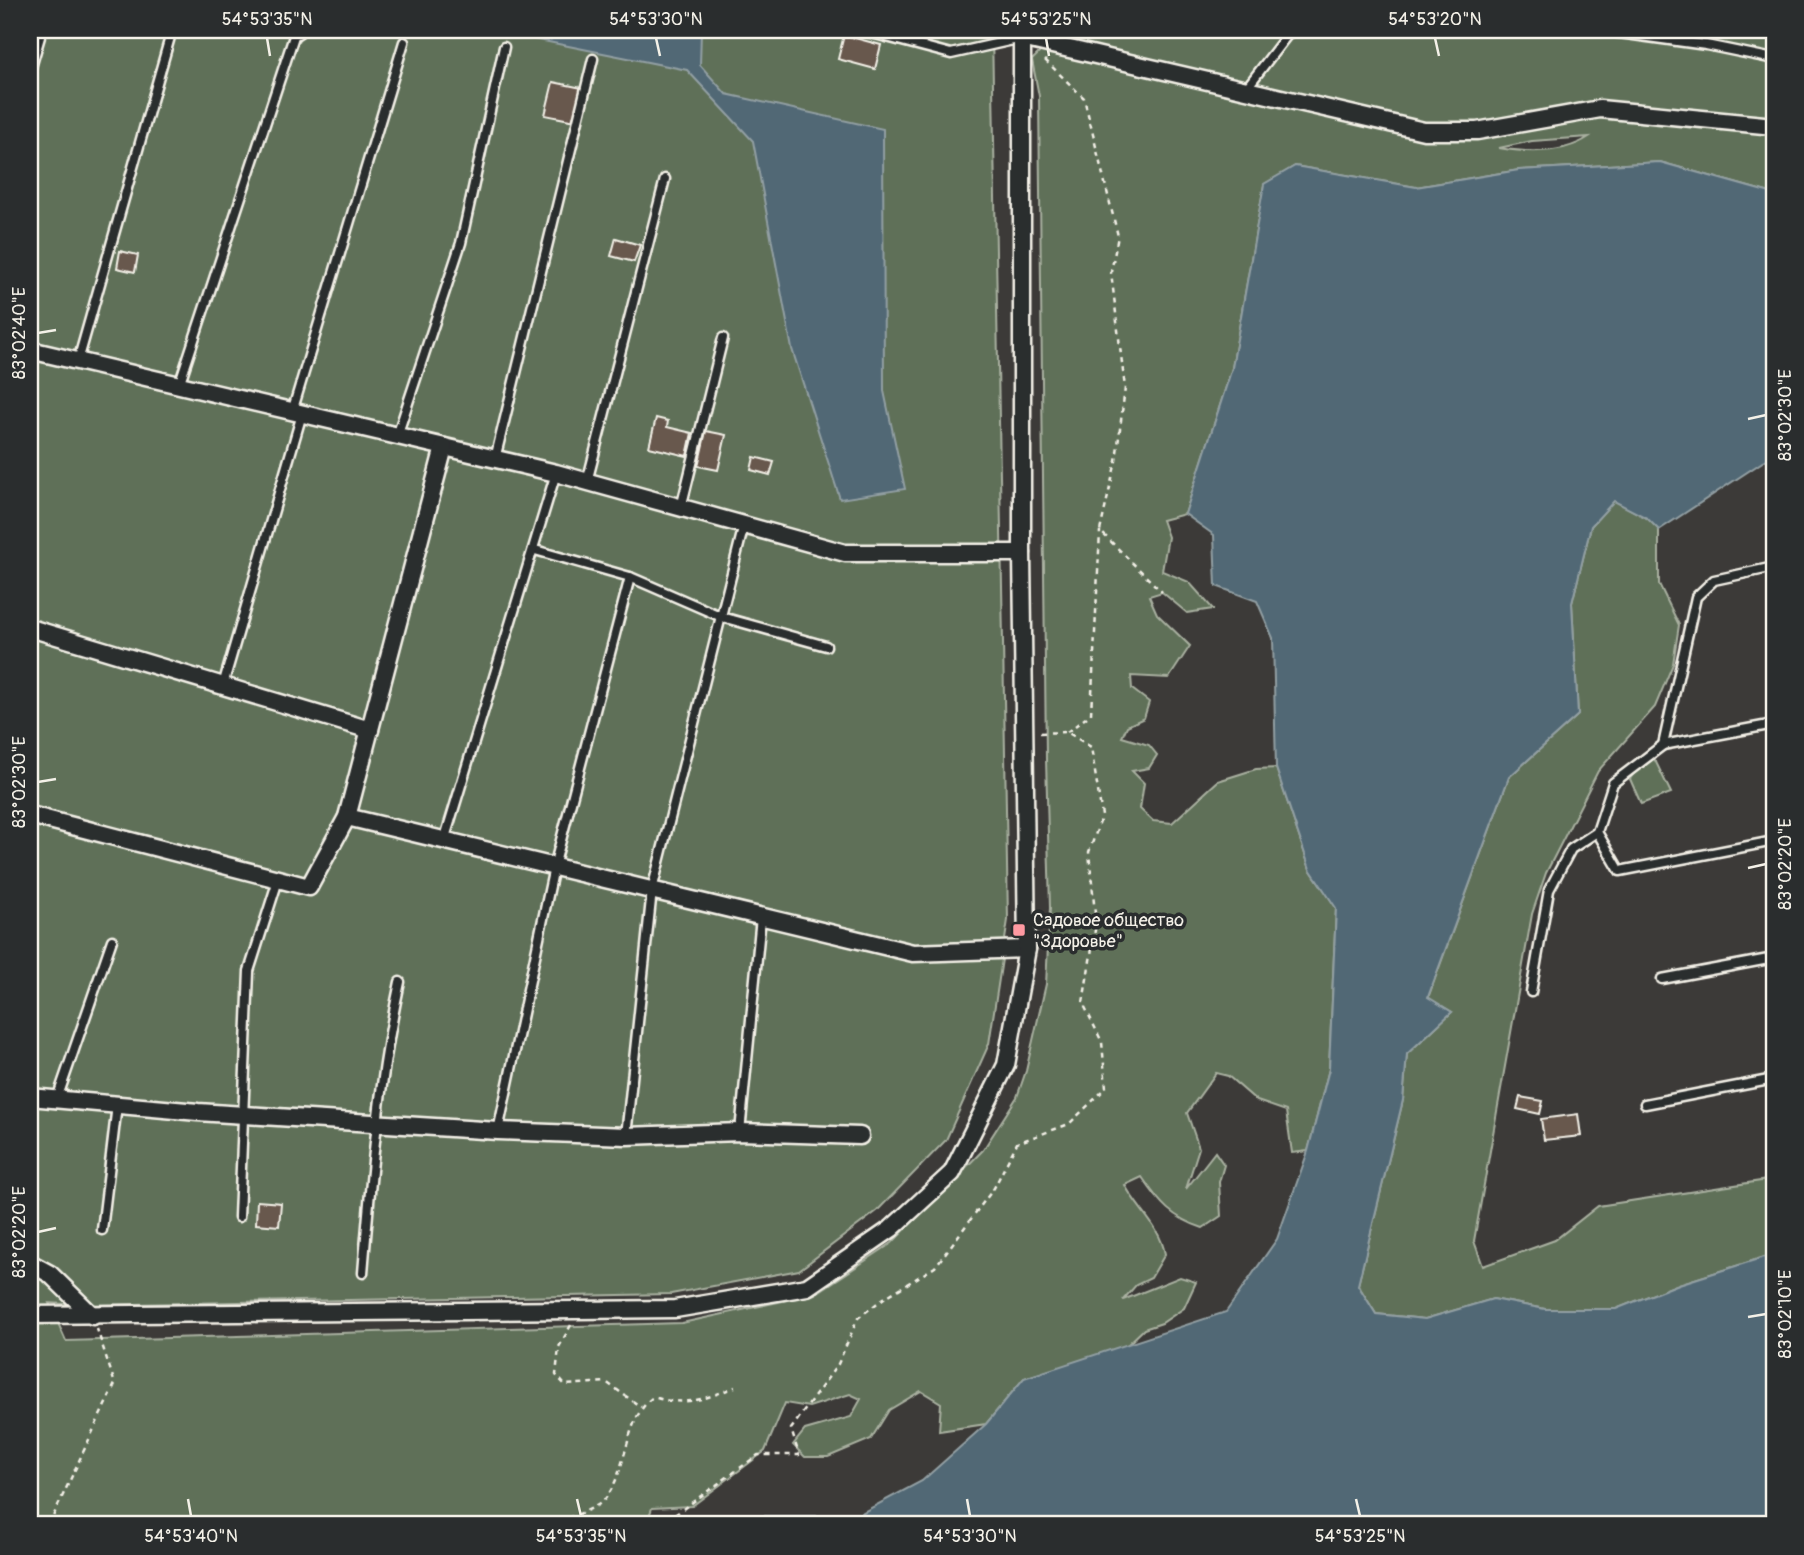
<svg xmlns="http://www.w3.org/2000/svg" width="1804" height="1555" viewBox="0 0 1804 1555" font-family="Pangolin,sans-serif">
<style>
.green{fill:#5e7059;stroke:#a9b0a0;stroke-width:2;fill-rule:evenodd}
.water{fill:#516875;stroke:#929fa3;stroke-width:2}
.building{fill:#67584e;stroke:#f4f1e8;stroke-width:2}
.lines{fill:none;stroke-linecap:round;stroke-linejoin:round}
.service-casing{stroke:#f4f1e8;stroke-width:13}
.minor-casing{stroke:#f4f1e8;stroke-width:21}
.path{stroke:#f4f1e8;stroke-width:2.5;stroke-dasharray:5 5;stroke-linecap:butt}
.service{stroke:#2a2d2e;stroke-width:8}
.minor{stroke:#2a2d2e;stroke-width:16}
.ticks{fill:none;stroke:#f4f1e8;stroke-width:2.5}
.poi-dot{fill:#ff9aa2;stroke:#2a2d2e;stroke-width:2.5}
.labels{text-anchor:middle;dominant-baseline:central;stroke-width:7;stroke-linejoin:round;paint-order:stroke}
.poi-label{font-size:18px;fill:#f4f1e8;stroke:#2a2d2e;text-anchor:start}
.neatline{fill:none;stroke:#f4f1e8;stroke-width:2.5}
.ticks-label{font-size:18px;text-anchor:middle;fill:#f4f1e8}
</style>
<rect width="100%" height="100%" fill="#3c3a38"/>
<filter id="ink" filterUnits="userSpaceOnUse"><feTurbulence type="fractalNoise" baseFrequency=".0143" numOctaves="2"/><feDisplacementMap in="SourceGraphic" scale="14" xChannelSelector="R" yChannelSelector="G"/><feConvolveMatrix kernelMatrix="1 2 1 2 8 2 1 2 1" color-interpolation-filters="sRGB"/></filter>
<g filter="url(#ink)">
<g class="green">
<path d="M30 30H992L1008 920 989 1044 946 1140 877 1211 799 1270 671 1294 81 1305 49 1303 66 1341 682 1323 815 1294 892 1243 983 1150 1017 1097 1026 1071 1046 984 1050 908 1046 759 1039 96 1032 60 1039 53 1037 30H1774V194L1660 162 1519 170 1416 187 1295 166 1264 185 1232 368 1185 514 1162 520 1168 537 1162 571 1189 582 1213 609 1187 613 1162 592 1149 596 1157 614 1190 646 1169 678 1131 676 1132 689 1149 702 1144 718 1127 726 1122 737 1149 745 1157 755 1149 768 1132 771 1144 783 1140 809 1153 821 1172 823 1218 781 1256 769 1276 768 1310 869 1336 907 1329 1069 1308 1151 1292 1153 1286 1111 1257 1101 1228 1076 1216 1073 1187 1113 1199 1148 1186 1189 1215 1152 1224 1165 1219 1182 1221 1216 1203 1228C1172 1218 1160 1204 1142 1177L1125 1185C1138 1210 1160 1226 1165 1254L1151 1278 1136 1285 1123 1300 1180 1277 1196 1282 1184 1308 1162 1323 1144 1329 1125 1347 1024 1378 986 1424 939 1431 941 1403 921 1391 889 1410 871 1439 828 1457H805L793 1445 805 1430 851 1417 861 1399 850 1394 809 1407 785 1403 765 1451 692 1506 652 1508 646 1525H30ZM1589 137C1564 154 1529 153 1499 148L1532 141Z"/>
<polygon points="1614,500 1647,518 1659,530 1659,584 1679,625 1673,664 1655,707 1598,771 1546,873 1532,914 1474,1241 1483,1266 1555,1240 1598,1206 1774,1179 1774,1254 1679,1284 1616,1309 1545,1309 1493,1299 1425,1319 1376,1314 1358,1285 1403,1100 1407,1054 1452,1012 1428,998 1509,777 1578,715 1572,603 1591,526"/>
<polygon points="1650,750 1671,793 1641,804 1630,779"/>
</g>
<g class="water">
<polygon points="489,30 701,30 700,65 726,94 883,129 884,391 905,489 840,499 792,349 753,141 687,70"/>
<polygon points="1660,162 1774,194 1774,450 1767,459 1659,530 1647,518 1614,501 1591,526 1572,603 1578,715 1509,777 1428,997 1452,1012 1407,1054 1403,1100 1358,1285 1376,1314 1425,1319 1493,1299 1545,1309 1616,1309 1679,1284 1774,1254 1774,1525 732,1525 746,1516 856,1516 922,1481 986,1424 1024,1378 1226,1312 1277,1239 1308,1151 1329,1069 1336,908 1310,869 1276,768 1273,638 1257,601 1216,586 1214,535 1185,514 1232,368 1264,184 1295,166 1416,187 1519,170"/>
</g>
<g class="building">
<polygon points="844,35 881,45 875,69 838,59"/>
<polygon points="553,82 582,88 575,121 545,115"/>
<polygon points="616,238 640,245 634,262 611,256"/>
<polygon points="120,251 138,255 135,272 117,268"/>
<polygon points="656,418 668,421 667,427 692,433 687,456 649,447"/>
<polygon points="706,431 726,435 718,470 698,466"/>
<polygon points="754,457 774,462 770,475 751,470"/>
<polygon points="1520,1097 1543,1101 1540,1114 1517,1109"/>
<polygon points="1578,1114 1581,1136 1544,1140 1541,1119"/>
<polygon points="257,1201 281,1203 279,1226 256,1224"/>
</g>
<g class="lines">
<g class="service-casing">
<g id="service">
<polyline points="860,30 951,54 1022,38"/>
<polyline points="1597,30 1706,45 1774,59"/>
<polyline points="30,71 42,30"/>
<polyline points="1245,90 1291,30"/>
<polyline points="78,361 172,30"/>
<polyline points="179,385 296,30"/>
<polyline points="292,412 404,42"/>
<polyline points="397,436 461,243 504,47"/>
<polyline points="495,459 593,59"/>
<polyline points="587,482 665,179"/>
<polyline points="681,508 723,338"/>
<polyline points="535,550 630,577 722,617 826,646"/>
<polyline points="223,685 302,414"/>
<polyline points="1663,745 1774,724"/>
<polyline points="1597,832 1613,783 1663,745 1696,597 1714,580 1774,567"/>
<polyline points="444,841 556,473"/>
<polyline points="1662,979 1774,958"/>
<polyline points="1531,992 1549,890 1571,849 1597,832 1620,871 1774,841"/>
<polyline points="57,1099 112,940"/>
<polyline points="1645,1104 1774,1079"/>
<polyline points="498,1131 554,867 630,577"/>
<polyline points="740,1132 761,917"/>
<polyline points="626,1136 652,890 744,525"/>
<polyline points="239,1217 249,971 278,880"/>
<polyline points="102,1230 117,1105"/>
<path d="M363 1273C371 1175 379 1078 400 982"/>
</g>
</g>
<g class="minor-casing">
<g id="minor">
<polyline points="295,30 296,30"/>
<polyline points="1022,38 1424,131 1477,131 1600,109 1774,126"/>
<polyline points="30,350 556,473 845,553 1022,553"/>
<polyline points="30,628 370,730"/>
<polyline points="30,815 309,887 347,817 444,447"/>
<polyline points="347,817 913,953 1027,949"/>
<polyline points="30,1097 198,1112 498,1131 626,1136 740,1132 860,1136"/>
<polyline points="30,1263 50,1274 93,1316"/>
<polyline points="30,1315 675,1309 807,1287 891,1229 952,1173 1006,1065 1027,949 1022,553 1022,30"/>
</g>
</g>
<g class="path">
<polyline points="1045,60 1084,98 1118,236 1111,272 1125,388 1116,461 1100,531 1162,592"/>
<polyline points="1067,732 1091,714 1100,531"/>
<polyline points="571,1325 559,1347 556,1375 565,1385 606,1382 641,1407"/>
<polyline points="49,1525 115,1384 97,1329"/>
<path d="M549 1525C562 1520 597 1509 604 1500 629 1471 623 1420 653 1397 687 1407 704 1399 735 1387"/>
<polyline points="673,1525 676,1514 758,1455 799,1455 791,1429 838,1364 858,1318 884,1298 935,1267 994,1188 1017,1143 1069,1124 1106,1088 1102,1042 1083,1003 1096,924 1089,852 1102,816 1091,747 1067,732 1039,733"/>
</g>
<use href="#service" class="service"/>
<use href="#minor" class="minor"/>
</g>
</g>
<path class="ticks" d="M267 38 270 56M656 38 660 56M1046 38 1049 56M1435 38 1439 56M38 333 56 330M1748 419 1766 415M38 782 56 779M1748 868 1766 864M38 1232 56 1228M1748 1317 1766 1314M188 1499 191 1516M577 1499 581 1516M967 1499 970 1516M1356 1499 1360 1516"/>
<rect class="poi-dot" x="1012" y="923" width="14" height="14" rx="3.5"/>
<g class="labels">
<g class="poi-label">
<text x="1033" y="920">Садовое общество<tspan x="1033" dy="21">"Здоровье"</tspan></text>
</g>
</g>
<rect width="1804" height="1555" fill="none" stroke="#2a2d2e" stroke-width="77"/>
<rect x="38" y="38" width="1728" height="1478" class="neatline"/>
<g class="ticks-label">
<text x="267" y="25">54°53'35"N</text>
<text x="656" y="25">54°53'30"N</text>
<text x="1046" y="25">54°53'25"N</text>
<text x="1435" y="25">54°53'20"N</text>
<text transform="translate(19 333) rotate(-90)" y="6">83°02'40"E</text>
<text transform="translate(1785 415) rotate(-90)" y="6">83°02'30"E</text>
<text transform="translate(19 782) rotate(-90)" y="6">83°02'30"E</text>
<text transform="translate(1785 864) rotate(-90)" y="6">83°02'20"E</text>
<text transform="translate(19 1232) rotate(-90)" y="6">83°02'20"E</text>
<text transform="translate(1785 1314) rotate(-90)" y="6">83°02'10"E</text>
<text x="191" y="1542">54°53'40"N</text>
<text x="581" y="1542">54°53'35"N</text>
<text x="970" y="1542">54°53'30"N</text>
<text x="1360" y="1542">54°53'25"N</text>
</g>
</svg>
